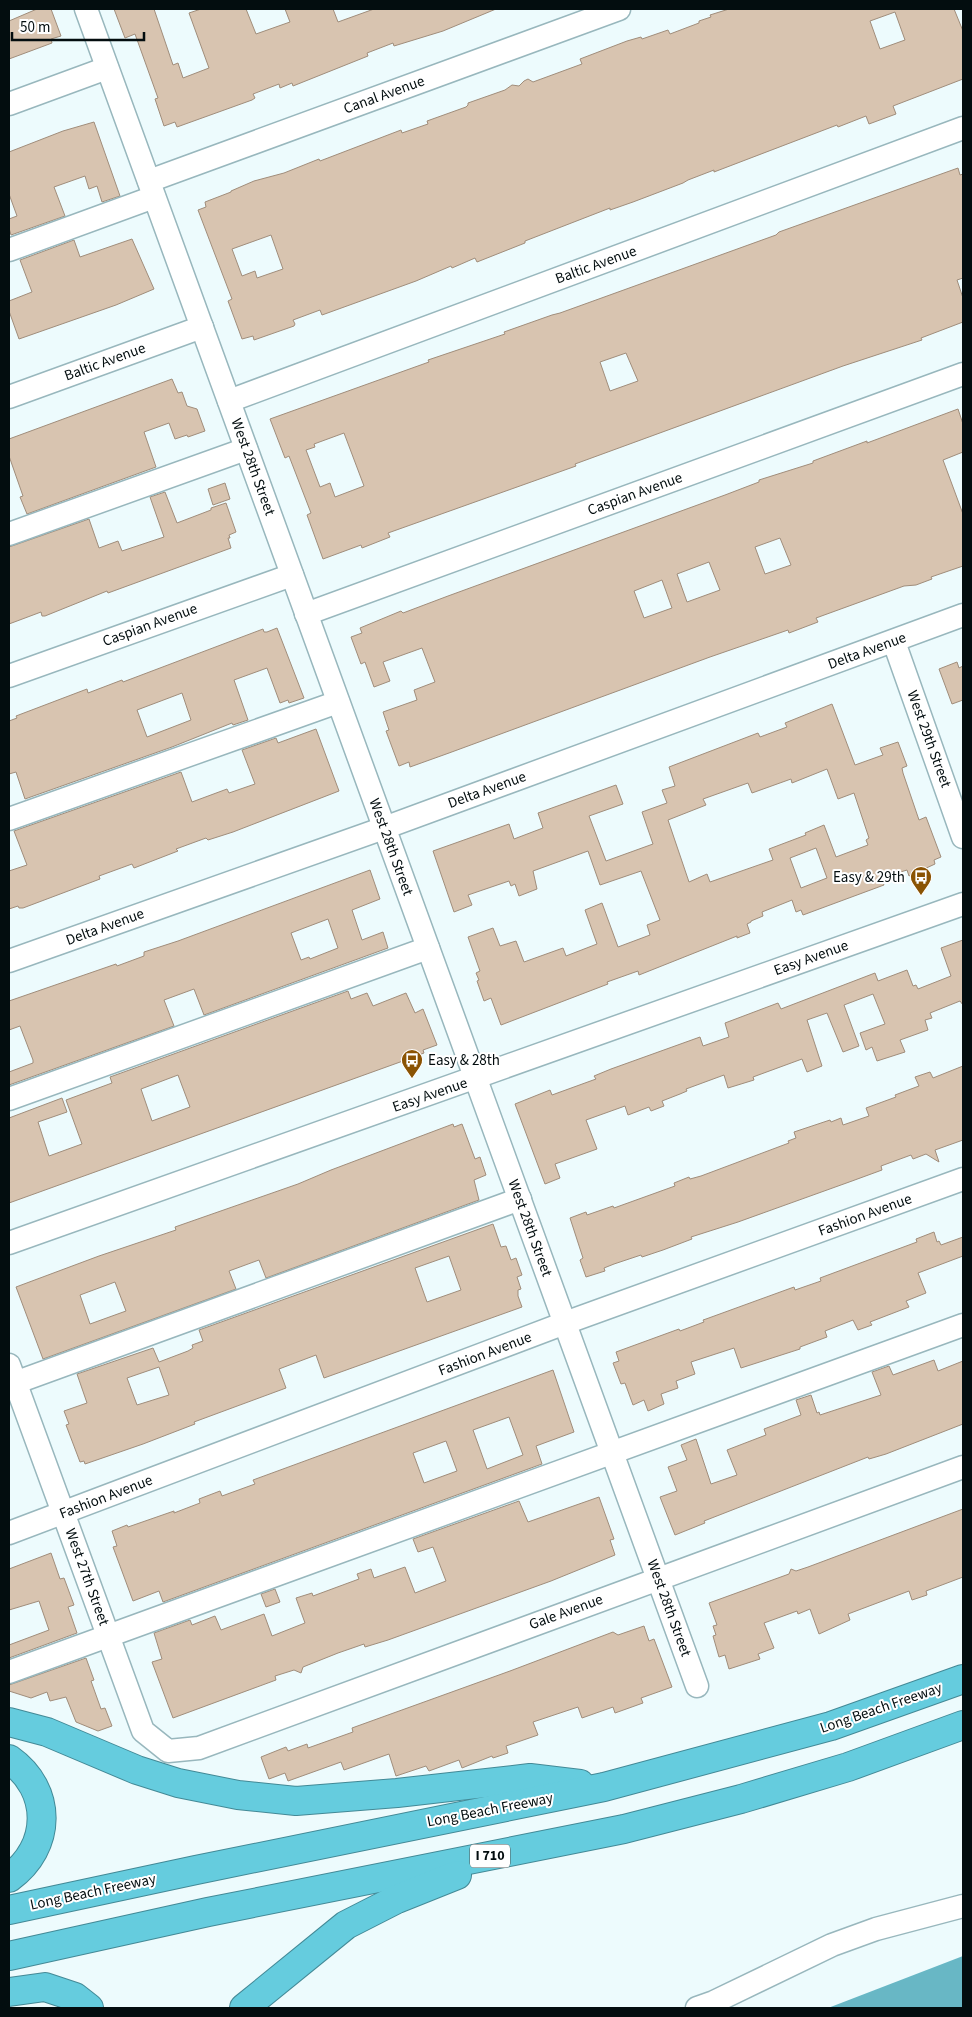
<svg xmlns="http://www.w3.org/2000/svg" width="972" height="2017" viewBox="0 0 972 2017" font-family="'Source Sans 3',sans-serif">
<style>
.water{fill:#68b7c5}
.building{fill:#d8c4b0;stroke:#a08d7b;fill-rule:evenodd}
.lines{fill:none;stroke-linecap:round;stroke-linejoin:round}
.minor-casing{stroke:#98b7bd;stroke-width:25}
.highway-casing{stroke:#438996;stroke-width:30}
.minor{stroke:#fff;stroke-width:22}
.highway{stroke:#65ccde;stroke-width:28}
.labels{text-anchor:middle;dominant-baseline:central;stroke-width:4;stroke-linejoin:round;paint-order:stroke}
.shield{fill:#fff;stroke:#4f5657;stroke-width:1}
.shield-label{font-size:14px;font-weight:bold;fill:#030d0f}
.street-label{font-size:15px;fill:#030d0f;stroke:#fff}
.poi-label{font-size:15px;fill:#030d0f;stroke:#fff;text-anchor:end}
</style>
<rect width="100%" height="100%" fill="#edfbfd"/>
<polygon class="water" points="963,1956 963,2008 828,2008"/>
<g class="building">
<polygon points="37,9 51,9 61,36 51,39 52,43 9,59 9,21"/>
<polygon points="114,9 154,9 173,65 178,63 183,78 209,68 189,13 201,9 246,9 256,34 290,22 285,9 333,9 338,22 374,9 496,9 443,31 394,46 393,43 367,53 368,56 293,86 292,83 280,88 279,84 253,94 255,98 252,100 177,127 175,122 164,126 155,99 158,98 135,34 125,38"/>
<path d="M729 9H954L963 31V79L893 106 896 114 869 124 866 116 838 127 837 125 714 172V170L688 180 683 183 633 202 610 210V208L525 241V243L477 262 475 258 452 268 451 266 416 281 322 315 320 310 293 320 295 324 294 326 254 340 253 336 242 339 228 301 232 299 227 286 198 210 206 207 205 202 231 192V191L254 181 284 173 319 159 320 161 401 130 402 133 428 124 427 121 466 107 468 105V103L505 90 512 85 519 86 524 81 528 79 533 82 582 64 580 59 627 41 641 37 642 39 668 30 670 34 699 23V21L711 17 710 15ZM895 12 905 40 880 49 870 21ZM271 235 283 269 257 278 255 271 242 276 232 249Z"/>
<polygon points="94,122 120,196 102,202 97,186 89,189 85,176 54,187 65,216 11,235 9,228 9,219 17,216 9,194 9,152 63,131"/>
<path d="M958 168 960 175 963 174V278L957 280 963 298V322L921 338 922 340 843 366 575 464 576 466 388 533 390 537 362 548 361 545 323 559 307 515 311 513 289 456 285 458 270 419 429 362 428 360 505 334 504 332 552 315 560 313 776 235 779 232ZM626 353 638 381 610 391 600 362ZM344 433 364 486 335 497 330 483 320 487 306 450 315 447 314 444Z"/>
<polygon points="132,239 154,289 116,305 19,339 9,311 9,301 32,292 20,260 74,240 80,257"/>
<polygon points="172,379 178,393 182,392 187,406 197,409 205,431 188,437 187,435 175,439 169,423 144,432 156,467 27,514 20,497 23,496 9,456 9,439"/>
<path d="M958 409 963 424V452L943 460 963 514V566L931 577 932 579 916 585 904 586 816 618 818 622 789 633 788 630 710 657 449 753 410 767 409 762 399 766 386 731 389 730 383 712 417 700 414 690 435 682 422 648 383 662 390 681 374 687 365 662 361 664 351 637 362 633 360 628 401 611 403 613 448 596 725 495 759 482V480L813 463V461L867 441V443ZM780 538 791 565 765 574 755 547ZM709 562 720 590 687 602 677 574ZM662 580 672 608 644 618 634 591Z"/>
<polygon points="225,483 230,499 213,505 208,489"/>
<polygon points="165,492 177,523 211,510 211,508 226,503 236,532 229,535 230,538 228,538 231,548 108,593 107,591 45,616 42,616 41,612 9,624 9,547 89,519 99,548 118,541 122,551 164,537 150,497"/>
<path d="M277 628 304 698 289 703 288 700 280 703 267 668 234 680 248 720 233 725 232 723 172 747 25 799 16 772 9 774V721L17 718 16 716 87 689 88 693 122 680 123 682 263 629 264 632H267ZM182 693 191 720 147 737 137 710Z"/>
<polygon points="957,662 959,668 963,666 963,700 952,704 939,669"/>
<path d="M832 704 855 765 883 755 880 748 898 742 907 766 902 768 903 773 919 820 926 817 941 857 934 860 935 864 909 876 907 870 881 878 884 885 803 915 801 910 796 912 792 900 762 912 763 916 751 921V922L747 924 750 933 737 938V936L639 975 638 971 607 982 608 984 501 1025 491 998 484 1001 477 981 479 980 476 973 480 971 468 937 493 928 500 946 516 941 524 962 563 948 566 956 597 944 585 910 602 903 618 947 650 935 647 925 660 920 641 871 600 885 588 851 533 871 537 889 519 896 515 884 511 886 509 881 468 895 472 905 454 912 433 851 509 824 514 839 543 828 538 813 616 785 623 804 589 816 606 861 653 844 642 812 667 803 662 790 675 786 669 767 758 733 760 737 787 727 785 723ZM827 769 838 799 854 793 869 838 866 840 868 845 836 857 824 825 805 833 806 835 769 849 773 860 710 882 707 874 689 882 668 820 706 805 703 799 748 783 752 793 791 779 792 783ZM816 848 827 878 801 888 790 858Z"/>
<polygon points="316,729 339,791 233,832 208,840 206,838 176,849 178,851 134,868 132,864 99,876 100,879 23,908 19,908 18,906 9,909 9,871 27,865 14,831 181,772 192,802 227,789 229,793 255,784 242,750 276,738 278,743"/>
<path d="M370 870 380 899 352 910 362 940 383 932 388 948 204 1015 194 989 164 1000 174 1026 9 1085V1072L33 1063V1060L20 1026 9 1030V1001L116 964 117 966 144 956V952L178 941ZM328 919 338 948 310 959 309 957 301 960 291 933Z"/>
<polygon points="963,940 963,1005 960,1001 930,1013 932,1018 925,1020 928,1030 900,1040 905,1052 877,1061 872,1047 866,1050 860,1033 885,1024 873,994 844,1005 859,1046 843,1052 827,1013 807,1020 822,1066 807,1072 802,1059 753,1077 754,1080 728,1088 724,1075 686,1089 687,1091 680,1094 662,1101 664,1106 651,1111 649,1107 628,1115 625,1106 586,1120 597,1149 555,1164 560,1178 545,1184 515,1104 550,1090 552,1095 596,1079 594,1076 611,1069 700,1037 703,1046 729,1037 725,1023 778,1003 781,1009 875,973 878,981 907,970 913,986 916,985 918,989 951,976 941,948"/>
<path d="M348 991 351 999 367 993 373 1006 406 993 415 1013 423 1009 437 1045 423 1050 424 1053 414 1057 9 1203V1118L62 1098 67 1112 38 1122 49 1156 82 1144 66 1100 112 1083 110 1077ZM178 1075 190 1107 152 1121 141 1089Z"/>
<polygon points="963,1066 963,1140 935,1150 939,1162 926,1154 913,1159 911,1155 881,1166 882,1170 852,1181 738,1222 691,1237 692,1239 663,1250 642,1257 641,1255 614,1264 604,1268 605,1271 586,1277 580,1260 583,1258 570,1218 586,1212 587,1215 613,1206 614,1208 675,1186 674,1183 689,1177 690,1179 701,1176 789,1143 788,1141 796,1138 794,1132 830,1120 831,1122 841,1118 843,1125 869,1116 866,1108 896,1097 895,1095 919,1086 915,1077 930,1072 933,1078"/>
<path d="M453 1124 454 1127 462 1124 475 1159 480 1157 486 1175 474 1180 479 1200 266 1278 259 1260 229 1271 236 1289 43 1359 16 1287 99 1256 176 1230 175 1227 298 1184 331 1170ZM115 1282 126 1311 90 1324 80 1295Z"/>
<path d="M493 1224 501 1247 506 1246 511 1260 516 1258 522 1275 517 1277 521 1289 518 1290V1296L522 1307 324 1378 316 1355 279 1369 286 1388 194 1422 195 1424 143 1444 85 1464 84 1461 80 1462 66 1425 69 1424 64 1411 87 1403 77 1374 153 1348 159 1362 188 1351 193 1348 192 1345 203 1341 199 1330ZM449 1256 461 1290 427 1302 415 1268ZM159 1367 169 1395 137 1405 127 1378Z"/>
<polygon points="934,1232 937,1242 939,1241 941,1245 963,1237 963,1256 918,1273 926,1293 906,1301 909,1307 870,1322 872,1325 858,1330 853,1320 825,1331 827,1337 800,1347 800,1349 741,1368 734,1348 691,1362 695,1374 676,1381 678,1388 661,1394 664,1404 648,1411 644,1400 633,1405 625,1383 621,1384 613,1363 619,1361 616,1352 679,1329 680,1331 704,1322 703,1320 706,1319 794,1287 795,1290 821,1281 820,1278 917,1242 916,1239"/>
<polygon points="934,1360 938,1371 963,1361 963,1424 886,1454 869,1459 868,1457 704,1521 705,1523 675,1535 660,1497 677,1491 668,1467 687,1460 681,1445 696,1439 711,1484 737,1475 727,1450 766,1435 764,1429 801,1415 796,1400 811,1395 817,1413 819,1412 820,1415 881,1395 872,1372 889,1366 893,1375"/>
<path d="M553 1370 574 1432 536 1446 542 1464 163 1602 159 1591 133 1601 113 1547 117 1546 112 1531 127 1525 128 1527 174 1511V1513L200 1503 199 1499 220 1491 222 1496 255 1484 253 1480ZM509 1417 523 1455 487 1469 473 1430ZM446 1441 457 1471 424 1483 413 1453Z"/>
<polygon points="599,1497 614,1539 610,1540 615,1555 551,1581 388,1640 365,1647 364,1644 338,1653 303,1667 301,1673 294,1670 275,1676 276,1680 173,1718 152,1662 162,1659 154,1633 190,1620 192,1625 215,1616 221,1630 264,1614 272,1636 305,1623 296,1598 312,1593 313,1596 359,1579 357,1574 371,1569 374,1578 405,1567 415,1593 446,1581 433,1547 418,1552 413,1539 519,1501 528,1522"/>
<polygon points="963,1509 963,1577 926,1591 927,1595 912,1600 909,1591 848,1614 850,1620 819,1634 810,1609 798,1614 797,1611 764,1623 774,1648 758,1654 760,1659 729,1669 725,1655 719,1657 713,1636 716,1635 713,1626 717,1625 709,1603 789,1574 791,1569 796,1571 808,1567"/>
<polygon points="51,1553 60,1579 64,1578 74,1605 68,1607 77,1633 9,1658 9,1645 49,1630 39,1601 9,1610 9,1569"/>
<polygon points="275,1589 280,1602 266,1607 261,1594"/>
<polygon points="644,1626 649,1641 654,1639 672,1687 641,1698 643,1703 615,1713 613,1707 582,1718 578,1707 533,1722 538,1735 506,1746 508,1753 493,1758 492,1756 462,1768 459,1760 429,1771 426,1766 396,1776 389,1754 344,1770 341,1762 288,1781 285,1773 269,1779 261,1757 286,1747 288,1751 307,1744 308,1748 353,1732 352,1728 510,1671 613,1632 618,1635"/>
<polygon points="86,1658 94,1680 91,1681 101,1709 105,1708 112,1726 98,1731 76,1722 66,1697 50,1701 47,1692 31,1698 9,1691 9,1685"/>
</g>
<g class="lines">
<g class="minor-casing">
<g id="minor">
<polyline points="86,9 697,1686"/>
<polyline points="9,104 107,68"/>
<polyline points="149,181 619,9"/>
<polyline points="9,250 154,197"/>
<polyline points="9,397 202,327"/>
<polyline points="229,401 963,128"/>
<polyline points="9,534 246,449"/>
<polyline points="306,614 963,374"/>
<polyline points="894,642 963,837"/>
<polyline points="9,676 292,575"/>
<polyline points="9,819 338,702"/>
<polyline points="9,961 384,828 963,615"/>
<polyline points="9,1099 428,948"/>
<polyline points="9,1243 963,904"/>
<polyline points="9,1365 143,1731 168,1751 199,1748 963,1467"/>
<polyline points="9,1385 520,1199"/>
<polyline points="9,1533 565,1323 963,1179"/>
<polyline points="9,1672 963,1325"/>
<polyline points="697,2008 714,2002 832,1945 876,1929 963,1906"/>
</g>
</g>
<g class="highway-casing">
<g id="highway">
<polyline points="9,1722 47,1732 137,1770 178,1783 238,1795 296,1801 397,1793 530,1778 580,1784"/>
<path d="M9 1759C53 1790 52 1847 9 1878"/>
<polyline points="9,1910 196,1870 604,1787 831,1726 963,1679"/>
<polyline points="9,1956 208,1912 624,1829 741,1799 848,1767 963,1725"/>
<polyline points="9,1992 45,1987 75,1997 89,2008"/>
<polyline points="244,2008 346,1925 397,1899 457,1875"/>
</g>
</g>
<use href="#minor" class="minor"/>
<use href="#highway" class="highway"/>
</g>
<defs>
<g id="bus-pin" transform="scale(1.125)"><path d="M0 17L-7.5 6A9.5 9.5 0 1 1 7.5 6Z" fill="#8a5303" stroke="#fff"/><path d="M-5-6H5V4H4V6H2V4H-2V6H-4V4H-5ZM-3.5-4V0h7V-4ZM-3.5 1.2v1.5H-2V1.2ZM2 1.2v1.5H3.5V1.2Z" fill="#fff"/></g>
</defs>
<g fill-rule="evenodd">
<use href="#bus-pin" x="921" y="877"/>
<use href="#bus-pin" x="412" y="1060"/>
</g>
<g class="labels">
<rect class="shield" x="470" y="1844.5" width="40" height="23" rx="4"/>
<g class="shield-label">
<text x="490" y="1856">I 710</text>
</g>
<g class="street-label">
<text transform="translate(384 95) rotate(-20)">Canal Avenue</text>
<text transform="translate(596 265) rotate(-20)">Baltic Avenue</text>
<text transform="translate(105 362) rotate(-20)">Baltic Avenue</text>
<text transform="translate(253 467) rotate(70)">West 28th Street</text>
<text transform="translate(635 494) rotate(-20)">Caspian Avenue</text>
<text transform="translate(150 625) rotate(-20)">Caspian Avenue</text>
<text transform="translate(867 651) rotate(-20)">Delta Avenue</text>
<text transform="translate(929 739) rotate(70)">West 29th Street</text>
<text transform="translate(487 790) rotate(-20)">Delta Avenue</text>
<text transform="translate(391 847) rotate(70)">West 28th Street</text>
<text transform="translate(105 927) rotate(-20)">Delta Avenue</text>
<text transform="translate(811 958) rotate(-20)">Easy Avenue</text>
<text transform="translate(430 1095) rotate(-19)">Easy Avenue</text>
<text transform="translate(865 1215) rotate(-20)">Fashion Avenue</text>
<text transform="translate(530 1228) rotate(70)">West 28th Street</text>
<text transform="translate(485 1354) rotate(-21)">Fashion Avenue</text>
<text transform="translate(106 1497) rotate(-21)">Fashion Avenue</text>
<text transform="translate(87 1577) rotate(70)">West 27th Street</text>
<text transform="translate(669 1608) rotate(70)">West 28th Street</text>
<text transform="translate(566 1612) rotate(-20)">Gale Avenue</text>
<text transform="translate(881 1708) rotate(-19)">Long Beach Freeway</text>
<text transform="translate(490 1810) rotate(-11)">Long Beach Freeway</text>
<text transform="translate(93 1892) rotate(-12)">Long Beach Freeway</text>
</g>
<g class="poi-label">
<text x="905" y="877">Easy &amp; 29th</text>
<text x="428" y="1060" text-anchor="start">Easy &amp; 28th</text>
</g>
</g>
<rect width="972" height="2017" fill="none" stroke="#030d0f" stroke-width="20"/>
<path d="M12 32v8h132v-8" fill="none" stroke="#030d0f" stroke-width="2.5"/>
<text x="20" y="32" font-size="15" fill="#030d0f" stroke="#ffffff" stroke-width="4" paint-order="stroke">50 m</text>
</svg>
